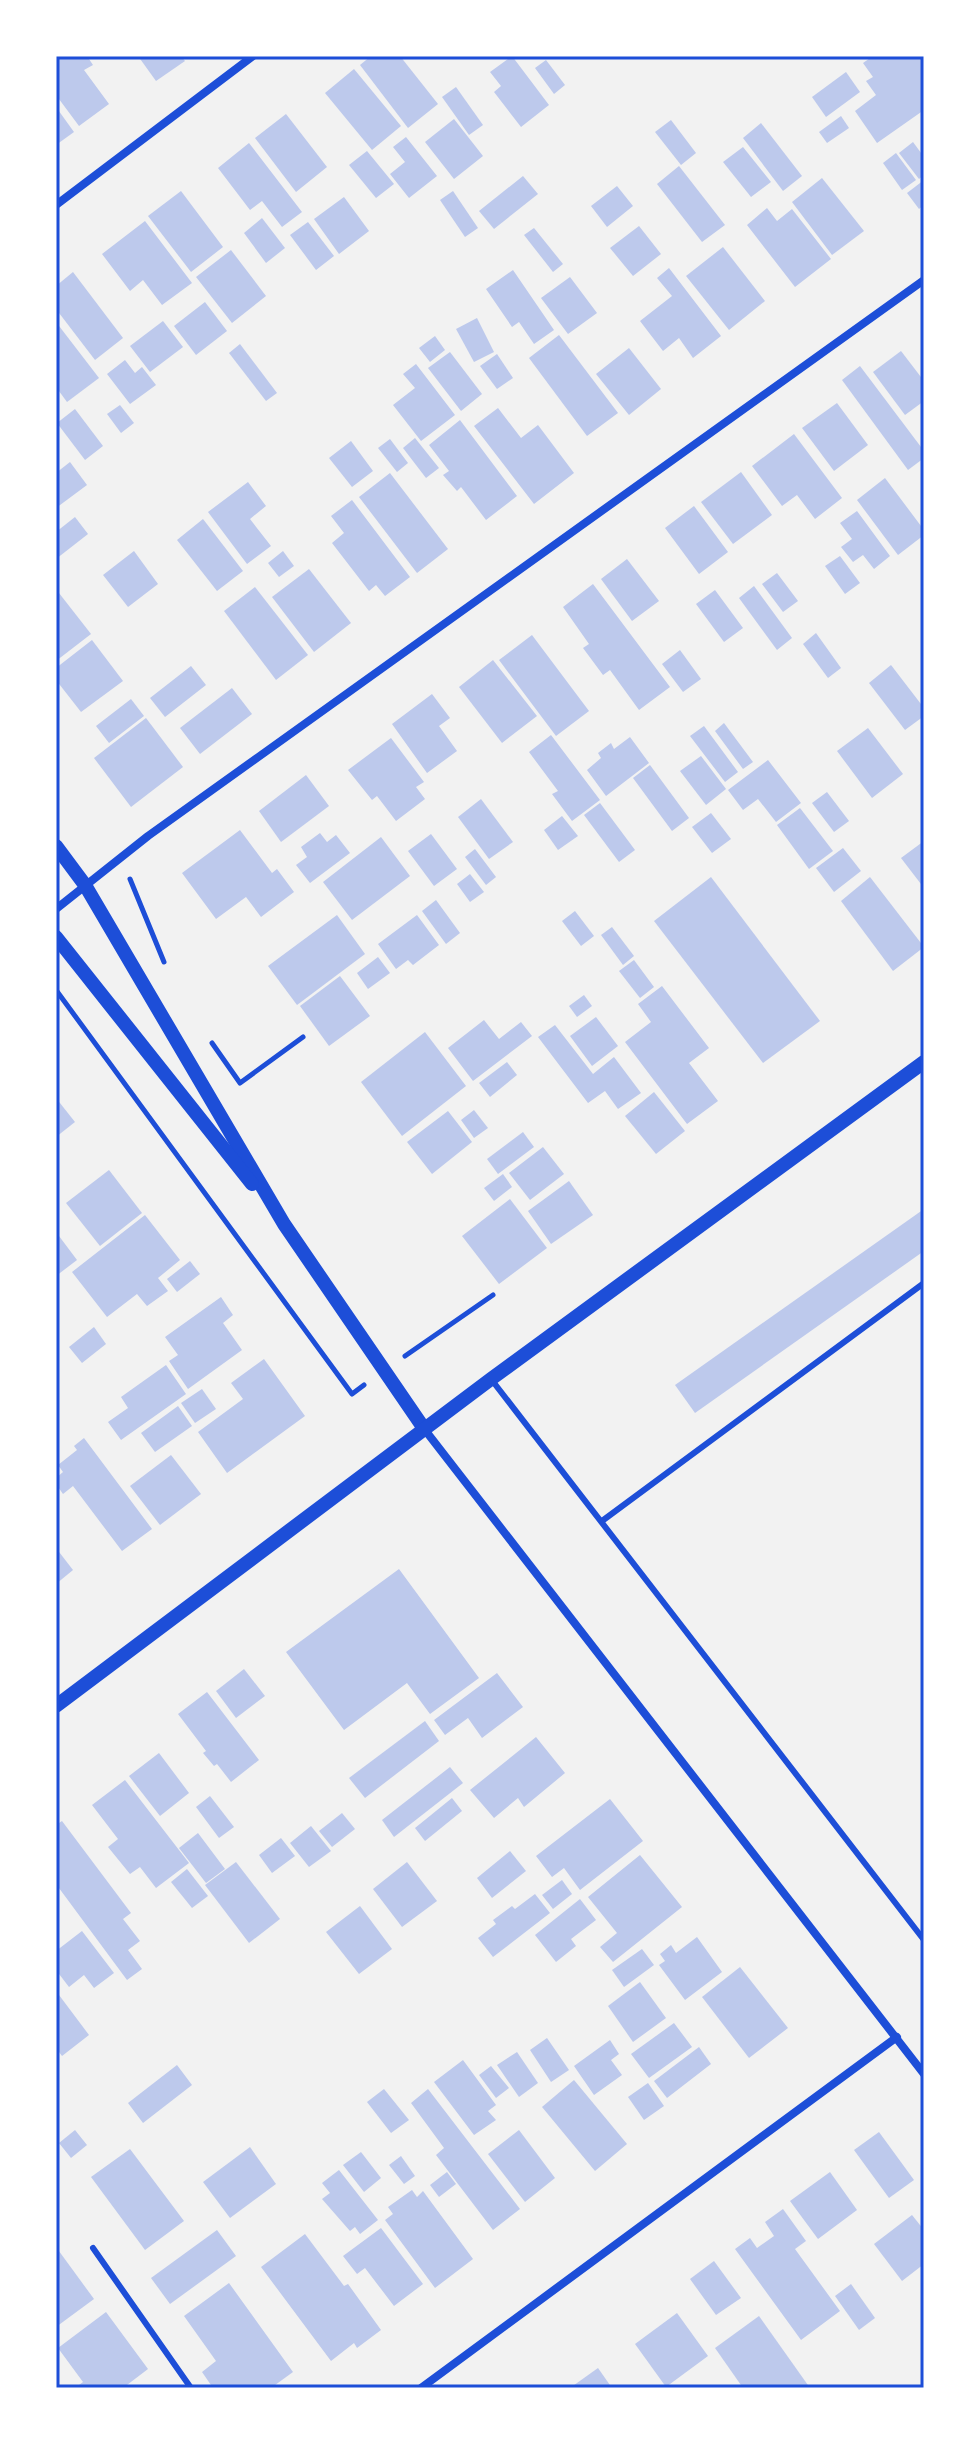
<svg xmlns="http://www.w3.org/2000/svg" width="980" height="2444" viewBox="0 0 980 2444" font-family="'PT Sans Narrow',sans-serif">
<style>
.building{fill:#bdc9ec}
.lines{fill:none;stroke-linecap:round;stroke-linejoin:round}
.path{stroke:#1d4ed8;stroke-width:5}
.service{stroke:#1d4ed8;stroke-width:6}
.minor{stroke:#1d4ed8;stroke-width:8}
.tertiary{stroke:#1d4ed8;stroke-width:14}
.neatline{fill:none;stroke:#1d4ed8;stroke-width:3}
</style>
<rect width="100%" height="100%" fill="#f2f2f2"/>
<g class="building">
<polygon points="56,56 87,56 93,65 84,70 109,104 79,126 56,95"/>
<polygon points="138,56 181,56 185,61 156,81"/>
<polygon points="371,56 400,56 438,104 408,128 360,65"/>
<polygon points="512,56 549,105 521,127 494,92 501,86 490,72"/>
<polygon points="873,56 924,56 924,110 877,143 855,111 876,95 866,81 873,77 863,63"/>
<polygon points="546,60 565,85 554,94 535,68"/>
<polygon points="354,69 401,126 372,150 325,93"/>
<polygon points="846,72 860,92 826,117 812,97"/>
<polygon points="456,87 483,125 469,135 442,97"/>
<polygon points="56,107 74,132 56,145"/>
<polygon points="286,114 327,167 296,192 255,138"/>
<polygon points="841,116 849,128 827,143 819,132"/>
<polygon points="454,119 483,156 454,179 425,142"/>
<polygon points="671,120 696,153 681,165 655,132"/>
<polygon points="761,123 802,176 783,191 743,138"/>
<polygon points="406,137 437,176 409,198 390,174 405,162 393,147"/>
<polygon points="913,142 924,157 924,175 919,179 899,153"/>
<polygon points="249,143 302,212 282,227 262,201 250,210 218,168"/>
<polygon points="743,147 771,182 751,197 723,162"/>
<polygon points="367,151 394,184 376,198 349,165"/>
<polygon points="896,153 916,180 902,190 883,163"/>
<polygon points="679,166 725,225 702,242 657,184"/>
<polygon points="523,176 538,194 494,229 479,211"/>
<polygon points="822,178 864,231 832,255 792,202"/>
<polygon points="924,180 924,205 919,209 907,193"/>
<polygon points="617,186 633,206 607,227 591,206"/>
<polygon points="181,191 223,247 191,272 148,216"/>
<polygon points="453,191 478,228 465,237 440,200"/>
<polygon points="344,197 369,231 339,254 314,219"/>
<polygon points="767,208 777,221 792,209 831,259 795,287 747,225"/>
<polygon points="262,218 285,248 266,263 244,233"/>
<polygon points="145,221 192,283 162,305 143,280 130,291 102,254"/>
<polygon points="308,222 334,256 316,270 290,235"/>
<polygon points="639,226 661,254 633,276 610,248"/>
<polygon points="534,228 563,264 553,272 524,235"/>
<polygon points="723,247 765,301 729,330 686,276"/>
<polygon points="231,250 266,296 232,323 196,277"/>
<polygon points="669,268 721,336 693,358 679,338 663,351 640,321 672,296 657,278"/>
<polygon points="513,270 554,330 534,344 519,322 512,327 486,289"/>
<polygon points="73,272 123,338 95,360 56,309 56,286"/>
<polygon points="570,277 597,313 568,334 541,298"/>
<polygon points="205,302 227,331 196,355 174,326"/>
<polygon points="477,318 494,352 474,362 456,329"/>
<polygon points="163,321 183,347 150,372 130,346"/>
<polygon points="56,322 99,378 67,402 56,387"/>
<polygon points="559,335 618,413 587,436 529,358"/>
<polygon points="435,336 445,350 430,362 419,348"/>
<polygon points="240,344 277,393 266,401 229,353"/>
<polygon points="629,348 661,389 629,415 596,374"/>
<polygon points="901,351 924,381 924,401 905,415 873,372"/>
<polygon points="450,352 482,394 461,411 428,368"/>
<polygon points="497,354 513,378 497,389 480,366"/>
<polygon points="125,360 135,373 142,367 156,385 130,404 107,374"/>
<polygon points="416,364 455,415 421,441 393,405 415,388 403,374"/>
<polygon points="860,366 924,451 924,458 908,470 842,380"/>
<polygon points="837,403 868,445 834,471 802,428"/>
<polygon points="120,405 134,423 121,433 107,414"/>
<polygon points="498,408 521,438 538,425 574,473 534,504 474,426"/>
<polygon points="75,409 103,446 85,460 57,423"/>
<polygon points="460,420 517,496 486,520 461,487 457,491 443,475 449,471 429,445"/>
<polygon points="794,434 842,498 815,519 797,495 782,506 752,466"/>
<polygon points="415,438 439,468 426,478 403,448"/>
<polygon points="390,439 408,463 397,472 378,448"/>
<polygon points="351,441 373,471 352,487 329,458"/>
<polygon points="70,462 87,485 56,508 56,473"/>
<polygon points="741,472 772,515 733,544 701,502"/>
<polygon points="390,473 448,549 417,573 359,497"/>
<polygon points="885,478 924,530 924,535 898,555 857,500"/>
<polygon points="248,482 266,506 250,519 271,546 247,564 208,512"/>
<polygon points="352,500 410,577 385,596 376,585 369,591 332,543 344,533 331,516"/>
<polygon points="694,506 728,552 699,574 665,528"/>
<polygon points="857,511 890,556 874,569 863,555 853,562 841,547 852,539 840,523"/>
<polygon points="75,517 88,534 56,559 56,532"/>
<polygon points="203,519 243,571 217,591 177,540"/>
<polygon points="134,551 158,584 128,607 103,575"/>
<polygon points="283,551 294,566 279,577 268,563"/>
<polygon points="840,556 860,583 845,594 825,566"/>
<polygon points="627,559 659,601 632,621 601,579"/>
<polygon points="309,569 351,623 314,652 272,597"/>
<polygon points="777,573 798,601 783,612 762,584"/>
<polygon points="593,584 670,687 639,710 610,670 603,675 583,648 589,644 563,607"/>
<polygon points="754,586 792,638 777,650 739,598"/>
<polygon points="255,587 308,655 276,680 224,611"/>
<polygon points="715,590 743,628 724,642 696,604"/>
<polygon points="59,593 91,634 56,661 56,595"/>
<polygon points="816,633 841,668 828,678 803,644"/>
<polygon points="532,635 589,711 556,736 499,660"/>
<polygon points="92,640 123,681 81,712 56,680 56,668"/>
<polygon points="680,650 701,679 683,692 662,664"/>
<polygon points="493,660 537,716 502,743 459,687"/>
<polygon points="891,665 924,708 924,716 905,730 869,683"/>
<polygon points="191,666 206,685 165,717 150,698"/>
<polygon points="232,688 252,714 200,754 180,728"/>
<polygon points="432,694 450,718 439,726 457,751 427,773 392,724"/>
<polygon points="131,699 144,716 109,743 96,726"/>
<polygon points="146,718 183,767 131,807 94,758"/>
<polygon points="724,723 753,762 743,769 715,731"/>
<polygon points="704,726 738,772 725,782 690,736"/>
<polygon points="868,728 903,774 872,798 837,751"/>
<polygon points="551,735 600,800 572,821 552,794 558,791 529,752"/>
<polygon points="630,737 649,763 606,796 587,770 601,758 598,753 611,743 614,749"/>
<polygon points="391,738 424,782 416,787 425,799 396,821 377,796 372,800 348,770"/>
<polygon points="701,756 726,789 706,805 680,771"/>
<polygon points="768,760 801,803 776,822 758,799 743,810 728,790"/>
<polygon points="650,765 689,818 672,831 633,778"/>
<polygon points="306,775 329,806 281,842 259,811"/>
<polygon points="827,792 849,821 834,832 812,803"/>
<polygon points="481,799 513,842 489,859 458,817"/>
<polygon points="600,803 635,850 619,862 584,815"/>
<polygon points="800,808 833,851 809,869 777,825"/>
<polygon points="711,813 731,839 712,853 692,827"/>
<polygon points="562,816 578,836 558,850 544,830"/>
<polygon points="240,830 272,873 277,869 294,892 261,917 246,897 216,919 182,873"/>
<polygon points="320,833 327,842 336,835 350,853 310,883 296,865 307,857 301,847"/>
<polygon points="431,834 457,869 434,886 408,851"/>
<polygon points="381,837 410,876 352,920 323,882"/>
<polygon points="924,841 924,888 901,858"/>
<polygon points="843,848 861,871 834,892 816,868"/>
<polygon points="475,849 496,877 486,885 465,857"/>
<polygon points="470,874 484,892 470,902 457,884"/>
<polygon points="711,877 820,1021 763,1063 654,921"/>
<polygon points="870,877 924,947 893,971 841,901"/>
<polygon points="436,900 460,933 446,944 422,911"/>
<polygon points="575,911 594,936 581,946 562,921"/>
<polygon points="337,915 365,954 297,1005 268,966"/>
<polygon points="417,915 439,945 413,965 408,960 396,969 378,944"/>
<polygon points="612,927 634,956 623,965 601,935"/>
<polygon points="378,957 390,973 368,989 357,973"/>
<polygon points="634,960 654,987 640,998 619,971"/>
<polygon points="340,976 370,1016 329,1046 300,1006"/>
<polygon points="662,986 709,1048 689,1063 718,1101 687,1124 625,1042 651,1022 638,1004"/>
<polygon points="584,995 592,1006 577,1017 569,1006"/>
<polygon points="596,1017 618,1046 592,1066 570,1036"/>
<polygon points="484,1020 499,1039 521,1022 532,1036 473,1081 448,1048"/>
<polygon points="555,1025 593,1074 614,1057 641,1093 618,1109 605,1091 588,1103 538,1037"/>
<polygon points="425,1032 466,1086 402,1136 361,1082"/>
<polygon points="507,1062 517,1075 490,1097 479,1083"/>
<polygon points="654,1092 685,1131 656,1154 625,1116"/>
<polygon points="56,1098 75,1122 56,1137"/>
<polygon points="474,1110 488,1128 474,1138 461,1120"/>
<polygon points="448,1111 472,1142 432,1174 407,1142"/>
<polygon points="523,1132 534,1147 498,1174 487,1159"/>
<polygon points="543,1147 564,1174 530,1200 509,1173"/>
<polygon points="109,1170 142,1213 100,1246 66,1203"/>
<polygon points="503,1174 512,1187 494,1201 484,1188"/>
<polygon points="569,1181 593,1215 551,1244 528,1211"/>
<polygon points="510,1199 547,1248 499,1284 462,1236"/>
<polygon points="924,1209 924,1251 695,1413 675,1385"/>
<polygon points="145,1215 180,1260 158,1278 168,1291 147,1306 137,1294 107,1317 72,1272"/>
<polygon points="56,1232 77,1260 56,1276"/>
<polygon points="190,1261 200,1274 177,1292 167,1279"/>
<polygon points="221,1297 233,1315 223,1323 242,1350 188,1389 169,1361 178,1355 165,1337"/>
<polygon points="94,1327 106,1344 82,1363 69,1347"/>
<polygon points="264,1359 305,1416 227,1473 198,1432 243,1399 231,1383"/>
<polygon points="166,1365 186,1394 121,1440 108,1422 128,1408 121,1397"/>
<polygon points="202,1389 216,1409 195,1423 181,1403"/>
<polygon points="178,1406 192,1426 155,1452 141,1433"/>
<polygon points="84,1438 152,1529 122,1551 73,1486 63,1494 56,1484 56,1478 63,1472 58,1465 77,1450 74,1446"/>
<polygon points="171,1455 201,1494 160,1525 130,1486"/>
<polygon points="56,1548 73,1570 56,1584"/>
<polygon points="399,1569 479,1678 430,1714 407,1683 344,1730 286,1652"/>
<polygon points="244,1669 265,1696 236,1718 216,1691"/>
<polygon points="497,1673 523,1707 482,1738 468,1718 445,1735 434,1720"/>
<polygon points="207,1692 259,1760 231,1782 217,1764 214,1766 203,1753 206,1751 178,1714"/>
<polygon points="425,1721 439,1741 365,1798 349,1778"/>
<polygon points="536,1737 565,1773 524,1807 518,1798 494,1818 470,1790"/>
<polygon points="159,1753 189,1793 160,1816 129,1776"/>
<polygon points="450,1767 463,1783 394,1837 382,1820"/>
<polygon points="125,1780 189,1863 156,1888 140,1867 130,1874 108,1847 118,1839 92,1805"/>
<polygon points="210,1796 234,1827 219,1838 196,1807"/>
<polygon points="452,1798 462,1811 425,1841 415,1828"/>
<polygon points="610,1799 643,1841 580,1890 564,1868 552,1877 536,1856"/>
<polygon points="342,1813 355,1829 332,1847 319,1831"/>
<polygon points="62,1821 131,1913 123,1919 140,1941 128,1950 142,1969 127,1980 56,1884 56,1825"/>
<polygon points="311,1826 331,1851 309,1867 290,1843"/>
<polygon points="198,1833 225,1869 206,1883 179,1848"/>
<polygon points="281,1838 295,1856 272,1873 259,1855"/>
<polygon points="510,1851 526,1871 492,1898 477,1878"/>
<polygon points="640,1855 682,1907 613,1962 600,1947 617,1933 588,1897"/>
<polygon points="236,1862 280,1919 249,1943 205,1885"/>
<polygon points="407,1862 437,1901 402,1927 373,1889"/>
<polygon points="187,1869 208,1896 192,1908 171,1882"/>
<polygon points="562,1880 572,1894 553,1909 542,1895"/>
<polygon points="535,1894 550,1913 493,1957 478,1938 496,1924 493,1920 512,1906 515,1909"/>
<polygon points="580,1899 596,1920 571,1939 576,1946 556,1962 535,1935"/>
<polygon points="360,1906 392,1949 359,1974 326,1932"/>
<polygon points="82,1931 114,1973 94,1988 84,1975 69,1987 56,1970 56,1951"/>
<polygon points="697,1937 722,1972 685,2000 659,1965 665,1961 660,1954 671,1945 676,1953"/>
<polygon points="642,1949 654,1965 624,1987 612,1970"/>
<polygon points="740,1967 788,2028 749,2058 702,1997"/>
<polygon points="640,1982 666,2018 633,2042 608,2006"/>
<polygon points="59,1995 89,2035 62,2056 56,2048 56,1997"/>
<polygon points="674,2023 692,2047 649,2078 631,2054"/>
<polygon points="547,2038 569,2070 551,2082 530,2050"/>
<polygon points="610,2040 619,2054 611,2060 622,2075 594,2095 574,2066"/>
<polygon points="699,2047 711,2064 667,2098 654,2081"/>
<polygon points="517,2052 538,2083 519,2097 497,2065"/>
<polygon points="463,2060 496,2105 488,2111 496,2120 474,2135 434,2082"/>
<polygon points="177,2065 192,2085 143,2123 128,2103"/>
<polygon points="491,2066 509,2088 496,2098 479,2075"/>
<polygon points="574,2080 627,2144 595,2171 542,2107"/>
<polygon points="648,2083 664,2106 644,2120 628,2097"/>
<polygon points="384,2089 409,2120 391,2133 367,2102"/>
<polygon points="428,2089 520,2209 493,2230 436,2155 444,2148 411,2103"/>
<polygon points="75,2130 87,2145 71,2158 59,2143"/>
<polygon points="519,2130 555,2178 525,2202 488,2154"/>
<polygon points="879,2132 914,2180 889,2198 854,2150"/>
<polygon points="250,2147 276,2184 230,2218 203,2182"/>
<polygon points="130,2149 184,2221 145,2250 91,2177"/>
<polygon points="361,2152 381,2178 364,2192 343,2165"/>
<polygon points="401,2156 415,2176 404,2184 389,2165"/>
<polygon points="339,2170 378,2220 360,2234 355,2227 350,2231 322,2199 330,2193 322,2183"/>
<polygon points="447,2172 456,2184 439,2197 430,2185"/>
<polygon points="830,2172 857,2210 818,2239 790,2201"/>
<polygon points="412,2190 417,2197 423,2191 473,2259 435,2288 385,2220 393,2214 388,2207"/>
<polygon points="783,2209 806,2241 795,2249 840,2311 801,2340 735,2249 750,2238 757,2248 774,2236 765,2222"/>
<polygon points="912,2215 924,2230 924,2264 902,2281 874,2244"/>
<polygon points="381,2228 423,2284 394,2306 365,2268 357,2274 343,2256"/>
<polygon points="217,2230 236,2256 170,2304 151,2278"/>
<polygon points="305,2234 344,2286 348,2284 381,2330 357,2348 354,2343 331,2361 261,2267"/>
<polygon points="56,2247 94,2299 56,2327"/>
<polygon points="714,2261 741,2298 716,2315 690,2279"/>
<polygon points="229,2283 293,2372 271,2388 213,2388 202,2372 216,2361 184,2316"/>
<polygon points="851,2284 875,2318 859,2330 835,2296"/>
<polygon points="106,2312 148,2369 123,2388 75,2388 83,2382 58,2348"/>
<polygon points="677,2313 708,2356 666,2387 635,2344"/>
<polygon points="759,2316 810,2388 743,2388 715,2348"/>
<polygon points="598,2368 612,2388 570,2388"/>
</g>
<g class="lines">
<g class="path">
<polyline points="130,879 164,962"/>
<polyline points="56,990 352,1394 364,1385"/>
<polyline points="212,1043 240,1083 303,1037"/>
<polyline points="405,1356 493,1295"/>
</g>
<g class="service">
<polyline points="491,1379 924,1940"/>
<polyline points="602,1521 924,1283"/>
<polyline points="93,2248 191,2388"/>
</g>
<g class="minor">
<polyline points="56,205 253,56"/>
<polyline points="56,909 148,836 924,280"/>
<polyline points="425,1430 924,2074"/>
<polyline points="421,2388 897,2037"/>
</g>
<g class="tertiary">
<polyline points="56,846 85,885 284,1224 425,1430"/>
<polyline points="56,937 252,1184"/>
<polyline points="56,1706 491,1379 924,1062"/>
</g>
</g>
<rect width="980" height="2444" fill="none" stroke="#ffffff" stroke-width="116"/>
<rect x="58" y="58" width="864" height="2328" class="neatline"/>
</svg>
